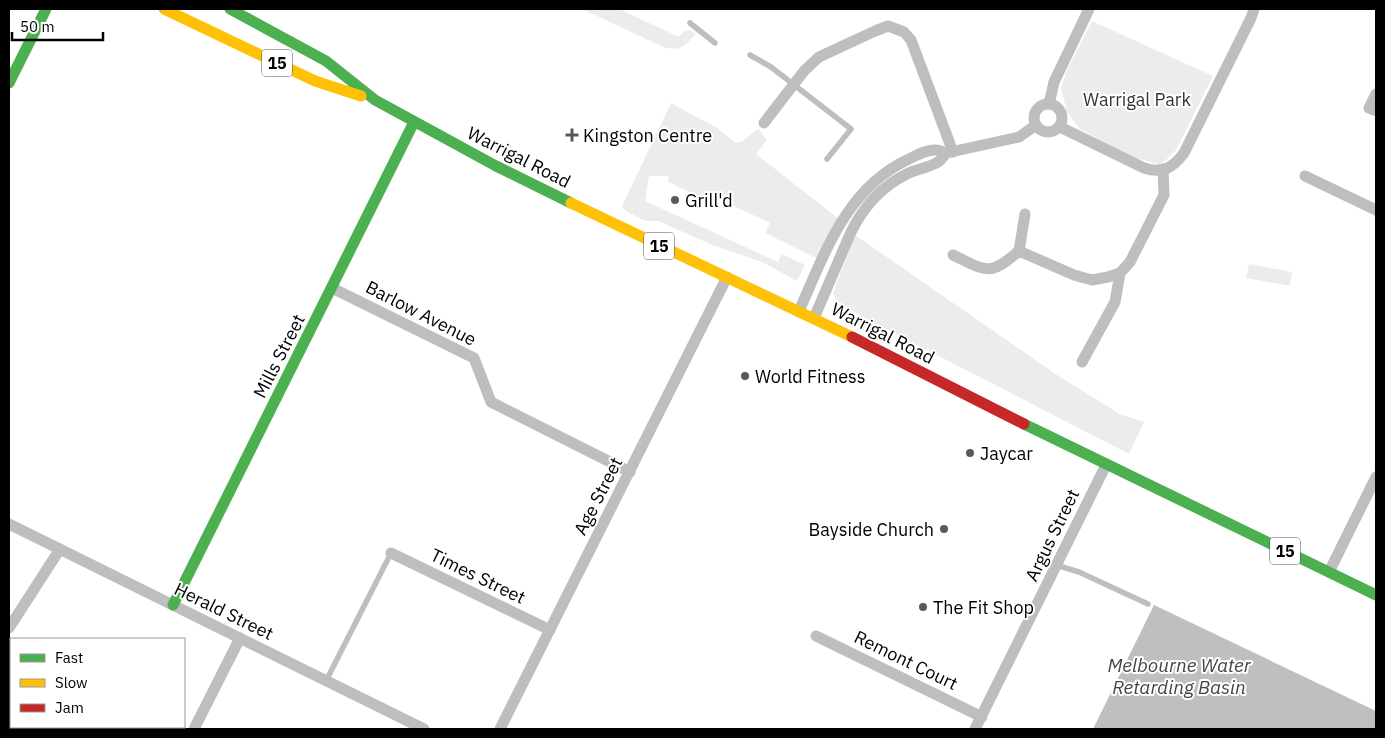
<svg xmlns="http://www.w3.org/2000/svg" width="1385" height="738" viewBox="0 0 1385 738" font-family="'IBM Plex Sans',sans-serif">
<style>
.green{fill:#ececec}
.water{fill:#bfbfbf}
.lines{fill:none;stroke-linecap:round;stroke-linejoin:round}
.lane{stroke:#bebebe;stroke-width:5.5}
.street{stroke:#bebebe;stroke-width:11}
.fast{stroke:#4caf50;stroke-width:11}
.slow{stroke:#ffc107;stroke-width:11}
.jam{stroke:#c62828;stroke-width:11}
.poi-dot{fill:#595959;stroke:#fff;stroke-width:2}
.labels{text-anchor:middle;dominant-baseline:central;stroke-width:4;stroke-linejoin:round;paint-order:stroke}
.shield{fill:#fff;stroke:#4c4c4c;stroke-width:1}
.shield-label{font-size:16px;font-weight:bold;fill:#000}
.park-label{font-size:18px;fill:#333;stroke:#fff}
.poi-label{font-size:18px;fill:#000;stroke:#fff;text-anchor:start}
.street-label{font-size:18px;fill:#000;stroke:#fff}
.water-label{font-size:19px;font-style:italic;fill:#444;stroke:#fff}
</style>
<rect width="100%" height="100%" fill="#fff"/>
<g class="green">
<path d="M582 9H619L679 37 684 31 689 30 696 34C682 48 682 51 663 47Z"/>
<polygon points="1092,21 1213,76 1176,150 1161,165 1129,156 1080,129 1067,112 1061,88 1067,70"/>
<polygon points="671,103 717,128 736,143 741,142 758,129 767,140 756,154 839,219 818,259 765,233 770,223 713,196 701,201 690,196 691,193 668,182 669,176 649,176 645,201 778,262 782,254 805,265 797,281 762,262 715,246 658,221 645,221 626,211 622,206"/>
<polygon points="855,235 1057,375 1120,414 1144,422 1129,454 857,314 836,300 833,293"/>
<polygon points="1249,264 1292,272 1290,286 1246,278"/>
</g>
<polygon class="water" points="1154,605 1376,711 1376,729 1093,729"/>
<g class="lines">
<g class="lane">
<polyline points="690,23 715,43"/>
<polyline points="750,55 771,67 851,129 827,159"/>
<polyline points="1056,565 1079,572 1148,604"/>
<polyline points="326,681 391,553"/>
</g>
<g class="street">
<polyline points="1376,94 1369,108 1376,111"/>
<circle cx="1048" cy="118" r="14"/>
<polyline points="1049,104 1054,82 1089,9"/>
<polyline points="764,123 804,71 819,57 875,31 888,26 904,32 911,40 953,152"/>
<path d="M1060 127 1144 168C1162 174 1173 168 1184 153L1251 18 1254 9"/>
<polyline points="1305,176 1376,210"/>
<polyline points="1019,251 1025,214"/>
<path d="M953 255C986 271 989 277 1019 251L1074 275 1092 280 1108 277 1120 273 1130 262 1164 195 1163 170"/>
<polyline points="332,288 474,358 491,402 630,472"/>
<path d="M799 311C825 253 846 189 907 160 915 156 927 149 936 150 939 150 943 152 946 153L1019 137 1036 125"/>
<path d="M814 318 851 232C863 208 881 187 905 175 915 169 929 168 938 162 941 160 944 156 946 153"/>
<polyline points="1082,362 1115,302 1120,273"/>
<polyline points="9,524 424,729"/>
<polyline points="391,553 550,630"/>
<polyline points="1329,572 1376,477"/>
<polyline points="9,628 60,549"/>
<polyline points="816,636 982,717"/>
<polyline points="194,729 240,638"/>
<polyline points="500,729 727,277"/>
<polyline points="975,729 1106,465"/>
</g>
<g class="fast">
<polyline points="230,9 326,61 375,100 496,166 571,203"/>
<polyline points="9,83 46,9"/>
<polyline points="1024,424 1376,595"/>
<polyline points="173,605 414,122"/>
</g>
<g class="slow">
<polyline points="164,9 315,81 361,96"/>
<polyline points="571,203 852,337"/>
</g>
<polyline class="jam" points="852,337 1024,424"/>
</g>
<g class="poi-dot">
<path d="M569.5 127.5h5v5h5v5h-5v5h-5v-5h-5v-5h5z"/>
<circle cx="675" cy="200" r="5"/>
<circle cx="745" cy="376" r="5"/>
<circle cx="970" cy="453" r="5"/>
<circle cx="944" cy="529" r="5"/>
<circle cx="923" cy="607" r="5"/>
</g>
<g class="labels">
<g class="shield">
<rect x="262" y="49.5" width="30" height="27" rx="4"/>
<rect x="644" y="232.5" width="30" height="27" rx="4"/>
<rect x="1270" y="537.5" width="30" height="27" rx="4"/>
</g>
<g class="shield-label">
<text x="277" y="63">15</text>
<text x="659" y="246">15</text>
<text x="1285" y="551">15</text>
</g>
<g class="park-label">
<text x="1137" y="99">Warrigal Park</text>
</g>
<g class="poi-label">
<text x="583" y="135">Kingston Centre</text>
<text x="685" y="200">Grill'd</text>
<text x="755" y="376">World Fitness</text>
<text x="980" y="453">Jaycar</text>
<text x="934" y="529" text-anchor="end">Bayside Church</text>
<text x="933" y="607">The Fit Shop</text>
</g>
<g class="street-label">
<text transform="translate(519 157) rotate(27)">Warrigal Road</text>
<text transform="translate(421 313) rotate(27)">Barlow Avenue</text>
<text transform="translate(883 333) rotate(27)">Warrigal Road</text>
<text transform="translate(279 356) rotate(-63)">Mills Street</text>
<text transform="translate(598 496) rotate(-63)">Age Street</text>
<text transform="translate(1052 535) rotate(-64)">Argus Street</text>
<text transform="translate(478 576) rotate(26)">Times Street</text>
<text transform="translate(224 611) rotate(26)">Herald Street</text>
<text transform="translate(906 660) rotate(26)">Remont Court</text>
</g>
<g class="water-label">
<text x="1179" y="665">Melbourne Water<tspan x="1179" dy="22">Retarding Basin</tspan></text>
</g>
</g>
<rect width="1385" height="738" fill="none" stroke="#000000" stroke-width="20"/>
<rect x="10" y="638" width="175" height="90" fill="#ffffff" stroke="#999999"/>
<rect x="20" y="654" width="25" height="8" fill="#4caf50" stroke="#999999"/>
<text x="55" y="663" font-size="15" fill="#000000">Fast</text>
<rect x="20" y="679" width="25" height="8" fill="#ffc107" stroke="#999999"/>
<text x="55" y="688" font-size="15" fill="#000000">Slow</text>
<rect x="20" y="704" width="25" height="8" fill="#c62828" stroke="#999999"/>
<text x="55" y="713" font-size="15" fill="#000000">Jam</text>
<path d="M12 32v8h91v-8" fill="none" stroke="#000000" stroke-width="2.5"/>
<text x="20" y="32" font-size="15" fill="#000000" stroke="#ffffff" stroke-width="4" paint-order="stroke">50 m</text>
</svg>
